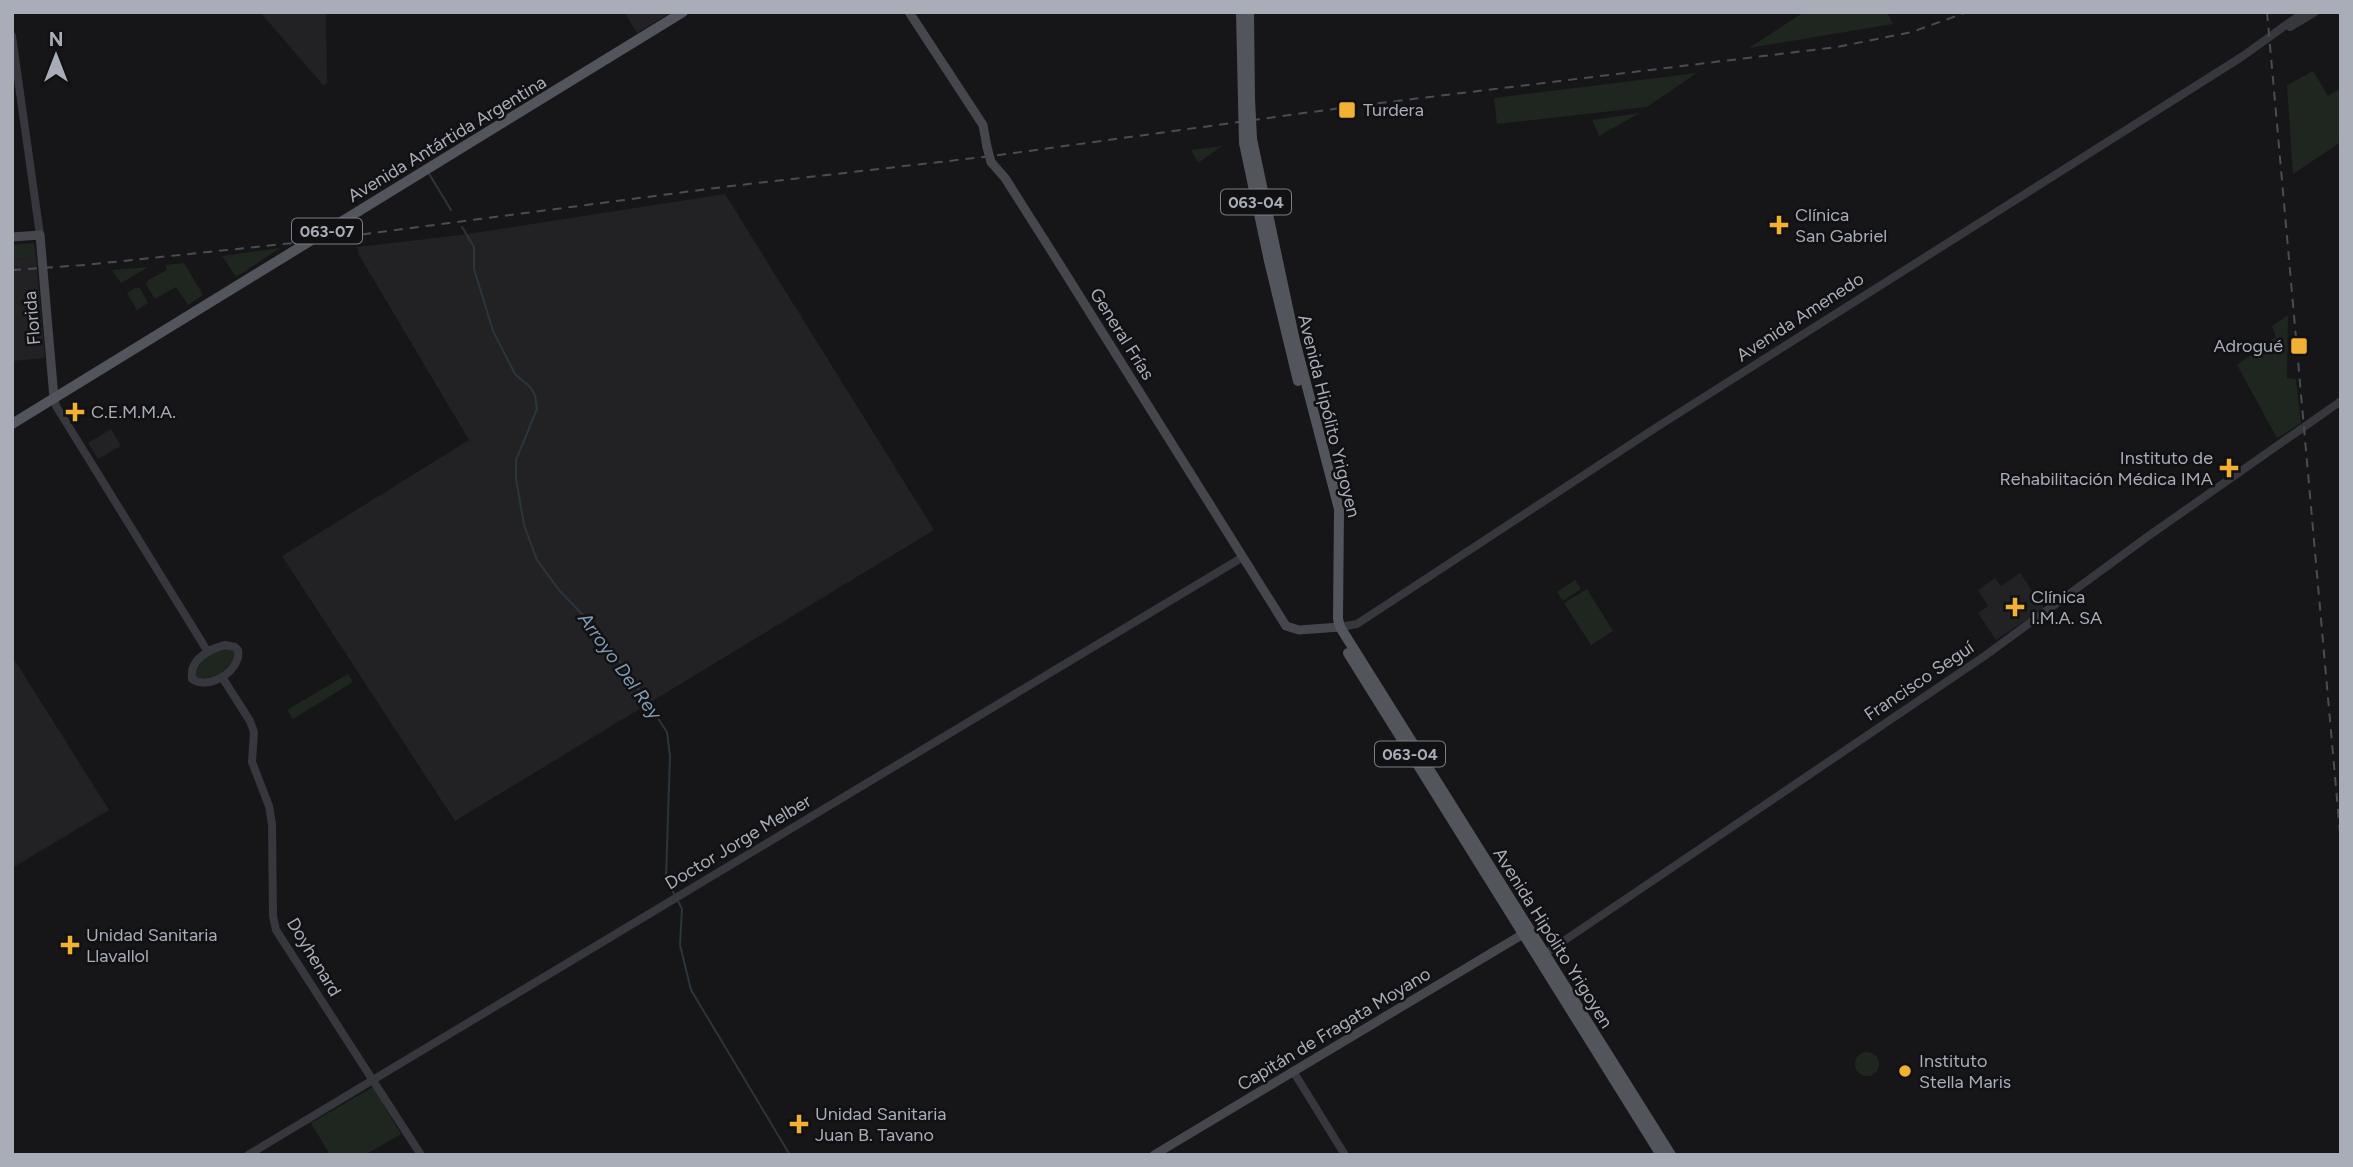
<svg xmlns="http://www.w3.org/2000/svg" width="2353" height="1167" viewBox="0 0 2353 1167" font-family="Figtree,sans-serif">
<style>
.built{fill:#222225}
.green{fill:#1e261f}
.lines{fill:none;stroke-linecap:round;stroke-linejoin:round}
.stream{stroke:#2c353c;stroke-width:2}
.tertiary{stroke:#37383d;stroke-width:8}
.secondary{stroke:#45474d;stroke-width:9}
.primary{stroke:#53555c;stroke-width:10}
.rail{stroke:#4a4c52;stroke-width:2;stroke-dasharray:9 7;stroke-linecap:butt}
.secondary-bridge{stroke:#45474d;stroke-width:9}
.primary-bridge{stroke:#53555c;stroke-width:10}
.poi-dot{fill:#f2b134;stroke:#111113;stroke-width:2.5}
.labels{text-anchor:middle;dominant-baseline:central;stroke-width:5;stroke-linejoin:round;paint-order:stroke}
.shield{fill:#111113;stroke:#7b7e86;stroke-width:2}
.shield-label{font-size:16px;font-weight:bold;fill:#a8adb8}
.poi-label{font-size:18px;fill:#a8adb8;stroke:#111113;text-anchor:start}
.street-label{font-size:18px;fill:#a8adb8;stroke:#111113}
.water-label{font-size:19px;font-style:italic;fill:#7f9bb3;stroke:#111113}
</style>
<rect width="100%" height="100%" fill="#161618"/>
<g class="built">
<polygon points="260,12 326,12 327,83 323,85"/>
<polygon points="624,12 672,12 637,33"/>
<polygon points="725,194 934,530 455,821 282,556 469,440 359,255 357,247 461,235"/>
<polygon points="36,257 45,358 12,361 12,259"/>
<polygon points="111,429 121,446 98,459 88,443"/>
<polygon points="2020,573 2044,608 1996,640 1978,613 1988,606 1978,590 1995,578 2001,586"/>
<polygon points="12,656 109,810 12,868"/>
</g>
<g class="green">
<polygon points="1804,12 1887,12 1893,24 1749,48"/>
<polygon points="2313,71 2328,96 2341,88 2341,142 2293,174 2287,85"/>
<polygon points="1697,73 1647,107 1497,124 1494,98"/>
<polygon points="1640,113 1599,136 1592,120"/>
<polygon points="1222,146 1198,163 1191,150"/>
<polygon points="34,243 36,257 12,259 12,245"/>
<polygon points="280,248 236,277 222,256"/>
<polygon points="184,263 203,295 188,305 176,287 155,299 146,284 148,280 167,270 165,265"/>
<polygon points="148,267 121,283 112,270"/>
<polygon points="135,288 140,288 148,303 137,310 127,293"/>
<polygon points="2288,315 2287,378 2296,379 2301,423 2277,438 2237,365 2276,337 2272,326"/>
<polygon points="1575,580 1581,589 1563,601 1557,592"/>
<polygon points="1587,589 1613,631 1591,645 1564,603"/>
<path d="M226 648 234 649 236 657C225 671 214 682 195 677 198 660 210 653 226 648Z"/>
<polygon points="348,674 353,682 293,719 287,710"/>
<circle cx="1867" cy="1064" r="12"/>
<polygon points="373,1087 401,1134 365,1155 330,1155 311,1123"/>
</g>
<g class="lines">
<g class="stream">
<polyline points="428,172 451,210"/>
<polyline points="462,227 474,247 474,269 493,331 515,374 530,387 535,395 537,409 516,460 516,479 524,525 537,560 559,590 603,636 667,732 670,756 666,878 674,894"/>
<polyline points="677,899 682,909 680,945 691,990 790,1155"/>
</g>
<g class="tertiary">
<polyline points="2290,27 2315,12"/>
<polyline points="12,36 40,235"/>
<polyline points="54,398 56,406 208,652"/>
<polyline points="1340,627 1357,624 1660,425 2243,56 2304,12"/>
<path d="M225 645 235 647 238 650C242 670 209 691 192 679 189 660 209 649 225 645Z"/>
<polyline points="222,677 250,721 254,732 252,762 269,806 272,824 273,916 276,930 421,1155"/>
<polyline points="1540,957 1986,655 2147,537 2341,401"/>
<polyline points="1293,1071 1345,1155"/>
<polyline points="248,1155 1243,557"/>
</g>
<g class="secondary">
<polyline points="909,12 983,125 987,147"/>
<polyline points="991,162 1005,178 1057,260 1286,626 1299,630 1340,627"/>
<polyline points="12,237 40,235 54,398"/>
<polyline points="1154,1155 1528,931"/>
</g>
<g class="primary">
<polyline points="1241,12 1243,103"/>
<polyline points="1249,12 1250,99"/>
<polyline points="1252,139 1295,341 1339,509 1338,619 1340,627 1671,1155"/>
<polyline points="1244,143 1269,261 1298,381"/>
<polyline points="12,424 683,12"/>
<polyline points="1348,653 1661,1155"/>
</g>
<g class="rail">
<polyline points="2267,12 2341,844"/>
<polyline points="12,270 85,265 312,241 731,186 992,156 1348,107 1837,47 1912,32 1967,12"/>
</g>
<polyline class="secondary-bridge" points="987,147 991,162"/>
<g class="primary-bridge">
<polyline points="1250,99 1252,139"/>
<polyline points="1243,103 1244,143"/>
</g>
</g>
<g class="poi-dot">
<rect x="1338" y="101" width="18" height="18" rx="3.5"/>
<path d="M1775.5 214.5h7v7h7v7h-7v7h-7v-7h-7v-7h7z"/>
<rect x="2290" y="337" width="18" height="18" rx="3.5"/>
<path d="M71.5 401.5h7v7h7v7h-7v7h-7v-7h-7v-7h7z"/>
<path d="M2225.5 457.5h7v7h7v7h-7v7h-7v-7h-7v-7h7z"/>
<path d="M2011.5 596.5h7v7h7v7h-7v7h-7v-7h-7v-7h7z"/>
<path d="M66.5 934.5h7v7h7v7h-7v7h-7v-7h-7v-7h7z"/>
<circle cx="1905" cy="1071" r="7"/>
<path d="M795.5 1113.5h7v7h7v7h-7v7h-7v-7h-7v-7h7z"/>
</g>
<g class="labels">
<g class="shield">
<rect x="1221" y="189.5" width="70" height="25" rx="5"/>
<rect x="292" y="218.5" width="70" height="25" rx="5"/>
<rect x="1375" y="741.5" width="70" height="25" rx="5"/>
</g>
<g class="shield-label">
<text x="1256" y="202">063-04</text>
<text x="327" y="231">063-07</text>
<text x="1410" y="754">063-04</text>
</g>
<g class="poi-label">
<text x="1363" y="110">Turdera</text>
<text x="1795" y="215">Clínica<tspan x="1795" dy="21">San Gabriel</tspan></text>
<text x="2283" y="346" text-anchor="end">Adrogué</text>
<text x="91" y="412">C.E.M.M.A.</text>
<text x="2213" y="458" text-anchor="end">Instituto de<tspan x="2213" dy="21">Rehabilitación Médica IMA</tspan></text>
<text x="2031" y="597">Clínica<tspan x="2031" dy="21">I.M.A. SA</tspan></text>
<text x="86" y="935">Unidad Sanitaria<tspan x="86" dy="21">Llavallol</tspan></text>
<text x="1919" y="1061">Instituto<tspan x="1919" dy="21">Stella Maris</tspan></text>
<text x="815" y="1114">Unidad Sanitaria<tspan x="815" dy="21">Juan B. Tavano</tspan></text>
</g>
<g class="street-label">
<text transform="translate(447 139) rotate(-31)">Avenida Antártida Argentina</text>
<text transform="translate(1800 317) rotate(-33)">Avenida Amenedo</text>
<text transform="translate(32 318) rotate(-95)">Florida</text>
<text transform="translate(1122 334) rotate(58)">General Frías</text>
<text transform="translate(1329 416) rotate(76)">Avenida Hipólito Yrigoyen</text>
<text transform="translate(1919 681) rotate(-34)">Francisco Seguí</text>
<text transform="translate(738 842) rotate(-31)">Doctor Jorge Melber</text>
<text transform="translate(1553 938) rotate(58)">Avenida Hipólito Yrigoyen</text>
<text transform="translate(314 957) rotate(59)">Doyhenard</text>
<text transform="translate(1334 1029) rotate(-31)">Capitán de Fragata Moyano</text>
</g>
<g class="water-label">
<text transform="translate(620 666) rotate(54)">Arroyo Del Rey</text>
</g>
</g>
<rect width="2353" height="1167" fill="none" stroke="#a8adb8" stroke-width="28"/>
<g transform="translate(56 56)" stroke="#111113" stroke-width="5" paint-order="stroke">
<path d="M0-5L12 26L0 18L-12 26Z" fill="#a8adb8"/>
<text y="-10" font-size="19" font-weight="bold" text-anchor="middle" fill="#a8adb8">N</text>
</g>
</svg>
